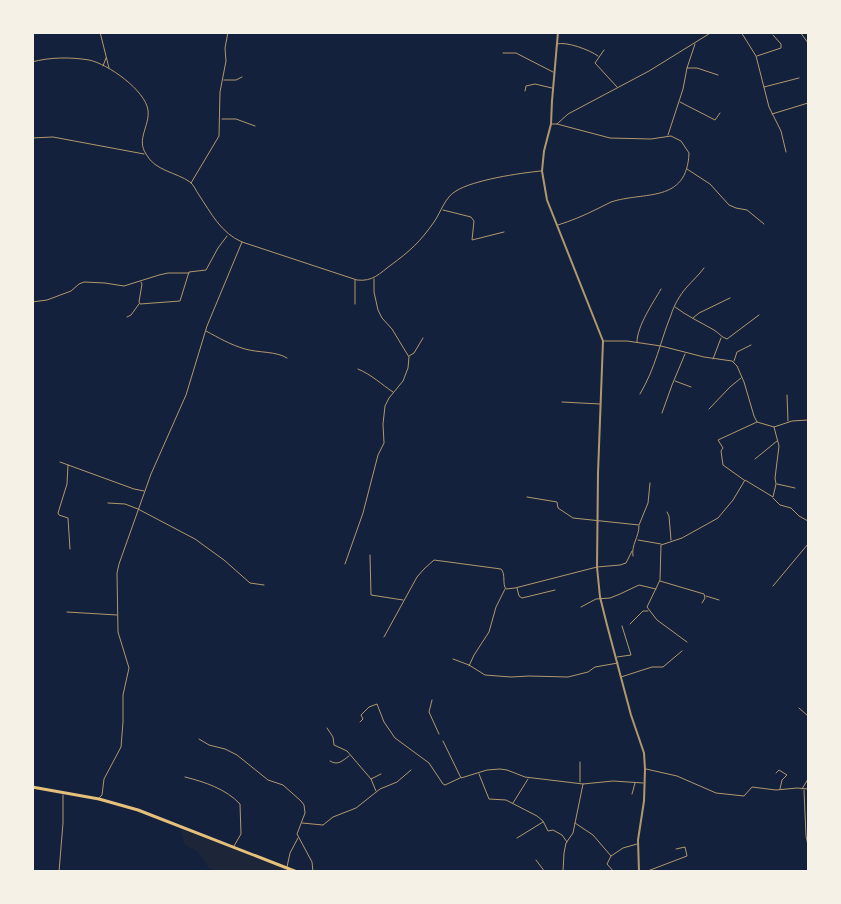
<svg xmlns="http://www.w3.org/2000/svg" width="841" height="904" viewBox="0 0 841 904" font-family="'Varela Round',sans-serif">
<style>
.green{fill:#1d2539}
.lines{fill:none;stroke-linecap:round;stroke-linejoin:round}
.minor{stroke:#b1986c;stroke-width:1}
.tertiary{stroke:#b1986c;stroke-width:2}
.trunk{stroke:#e5c07b;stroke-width:3}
</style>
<rect width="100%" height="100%" fill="#14213d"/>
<polygon class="green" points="181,829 291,871 217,871 209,868 198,852 184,844"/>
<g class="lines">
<g class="minor">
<polyline points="100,32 109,68"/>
<polyline points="644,32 648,32"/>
<polyline points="741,32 756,56 769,107 781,131 786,152"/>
<polyline points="800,32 808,43"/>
<path d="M557 44C566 41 590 50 598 56"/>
<polyline points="604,50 595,63 617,87"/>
<polyline points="503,53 516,53 553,72"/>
<polyline points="757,56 781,48 781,44 773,35"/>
<path d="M32 62C50 57 71 57 89 60 108 64 145 90 148 110 150 126 136 139 146 154 155 171 176 172 190 182 194 185 196 191 199 195 211 213 221 233 242 242L357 280C373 282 380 273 391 265 410 251 420 242 434 222 441 212 445 197 456 191 473 180 520 173 541 171"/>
<polyline points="103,66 106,58"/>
<polyline points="687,68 697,68 718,75"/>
<polyline points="224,80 236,80 242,77"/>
<polyline points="764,87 799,78"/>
<polyline points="525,91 526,86 535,84 552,88"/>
<polyline points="680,102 715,120 720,113"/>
<polyline points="772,114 808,103"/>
<polyline points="222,119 236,119 255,126"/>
<polyline points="552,124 557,124 568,114 649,71 712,32"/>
<path d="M557 124 610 138 651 139 671 136 681 141 689 153C687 204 644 191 611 202 606 204 602 207 597 209 585 215 571 221 558 225"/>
<polyline points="668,135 683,89 687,68 695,44"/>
<polyline points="32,138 53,137 144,154"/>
<polyline points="687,169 710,184 729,205 736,208 747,210 764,224"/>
<polyline points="191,183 219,136 220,92 226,61 225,48 228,32"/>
<polyline points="443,210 471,217 474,221 472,240 504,232"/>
<polyline points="355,280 355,304"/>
<polyline points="141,282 142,284 139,302 140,304 180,301 189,272 206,270 218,248 227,236"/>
<polyline points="32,302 47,300 71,291 79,284 84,282 105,283 124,286 159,275 168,273 189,273"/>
<path d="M675 307C687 316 700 322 714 330 719 333 721 337 727 339L759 315"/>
<polyline points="127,317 131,315 139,304"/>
<polyline points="693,318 699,313 730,298"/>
<path d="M206 331C219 338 231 345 245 349 259 353 276 351 287 358"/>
<polyline points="603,341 627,341 661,346 704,357 732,361 737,366 744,382 754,416 757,422 774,427 792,421 808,420"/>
<path d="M637 342C637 326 653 303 661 289"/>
<polyline points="409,356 414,353 423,338"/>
<polyline points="713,359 721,338"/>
<polyline points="734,361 737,352 751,345"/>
<path d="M358 369C372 375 381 384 393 392"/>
<polyline points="675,381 691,387"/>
<path d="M640 394C656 367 660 342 671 315 674 305 680 295 686 288 692 281 699 275 704 268"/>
<polyline points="787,395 788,421"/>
<polyline points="562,402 600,404"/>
<polyline points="709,409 730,387 741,378"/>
<polyline points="662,413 672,385 685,354"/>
<polyline points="755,459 777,441"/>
<polyline points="60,462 134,489 144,491"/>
<polyline points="68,465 67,484 58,513 59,515 68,518 70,549"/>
<polyline points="744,480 723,465 721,451 723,448 718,440 757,422"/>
<polyline points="777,484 795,488"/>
<polyline points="527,497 557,502 558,508 573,518 639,525 648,503 650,483"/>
<polyline points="773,498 780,505 791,508 799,516 808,521"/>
<polyline points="108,503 125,504 138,509 195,539 224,560 250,583 264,585"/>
<polyline points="667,512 669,516 671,540"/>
<polyline points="808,520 808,513"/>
<polyline points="638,540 661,544"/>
<polyline points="370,555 371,595 403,600"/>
<path d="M633 556C631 545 639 537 639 526"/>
<polyline points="345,564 363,513 378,455 384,443 383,424 385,406 389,398 403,381 408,368 409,357 392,329 382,318 378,310 374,292 374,279"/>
<polyline points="660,581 704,594 705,598 702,603"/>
<polyline points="773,586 808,544"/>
<polyline points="517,588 519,596 522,598 555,590"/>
<polyline points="706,596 719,600"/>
<polyline points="581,607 596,599 610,598 620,594 639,585 656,589"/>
<polyline points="67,612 117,615"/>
<polyline points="630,624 643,611 648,611"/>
<path d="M384 637 417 577 424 569 434 560 501 569C506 574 502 584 506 589L515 588 597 567 620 565 626 563 632 551"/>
<polyline points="687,642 657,620 647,607 660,580 661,545 682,538 718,518 733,500 745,480 773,497 776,484 775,478 779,446 774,427"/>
<polyline points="617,657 631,655 622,626"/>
<polyline points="453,659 469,665 485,675 511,677 529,676 568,677 588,672 595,667 618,663"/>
<polyline points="469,666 474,655 489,632 496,607 505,589"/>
<polyline points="621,677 652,667 663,667 682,651"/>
<polyline points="432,700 429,712 439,734"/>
<polyline points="799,708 808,716"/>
<polyline points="360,722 363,719 361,715 369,707 377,704 384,722 395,738 429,763 443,784 445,785 460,778"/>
<polyline points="327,728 333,737 334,745 347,751 371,779"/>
<polyline points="199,739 209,745 225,749 237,755 268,780 283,785 301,801 304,805 305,813 297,834 312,862 313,872"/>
<polyline points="443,741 461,778 487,770 500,769 507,770 525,777 583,784 613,781 643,783"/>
<path d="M330 761C338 766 342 761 349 756"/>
<polyline points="646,769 677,776 716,793 744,796 752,787 776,790 797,788 808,789"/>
<polyline points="776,773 779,770 787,775 782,780 780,789"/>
<polyline points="479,774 489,799 506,800 537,816 543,821 548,831 553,830 562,835 567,842"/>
<path d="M185 777C205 782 226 789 240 804L241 834 234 846"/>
<polyline points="580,782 580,762"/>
<polyline points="802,789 808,779"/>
<polyline points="804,790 806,836 808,845"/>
<polyline points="376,791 371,779 381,774"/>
<polyline points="632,794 635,783"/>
<polyline points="99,798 102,795 104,779 121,747 123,722 123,695 129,668 118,632 117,573 119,564 151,474 186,395 207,326 242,242"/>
<polyline points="513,803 528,779"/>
<polyline points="302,823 323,825 333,817 356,808 380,789 397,782 411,770"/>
<polyline points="575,823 593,835 611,856 623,848 637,844"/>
<polyline points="517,838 543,822"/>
<polyline points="611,856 607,864 614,872"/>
<polyline points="536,860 545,872"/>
<polyline points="287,867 290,853 298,838"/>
<polyline points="59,872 63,823 63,795"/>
<polyline points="563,872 564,853 566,843 573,833 583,784"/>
<polyline points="645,872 687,856 685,847 676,849"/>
</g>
<polyline class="tertiary" points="558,32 552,101 551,124 544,151 542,171 547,200 603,341 598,473 597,567 600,597 607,625 631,715 644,753 645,769 644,801 638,840 639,872"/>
<polyline class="trunk" points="32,787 99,799 138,810 297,872"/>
</g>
<rect width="841" height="904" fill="none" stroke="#f6f1e7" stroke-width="68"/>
</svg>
